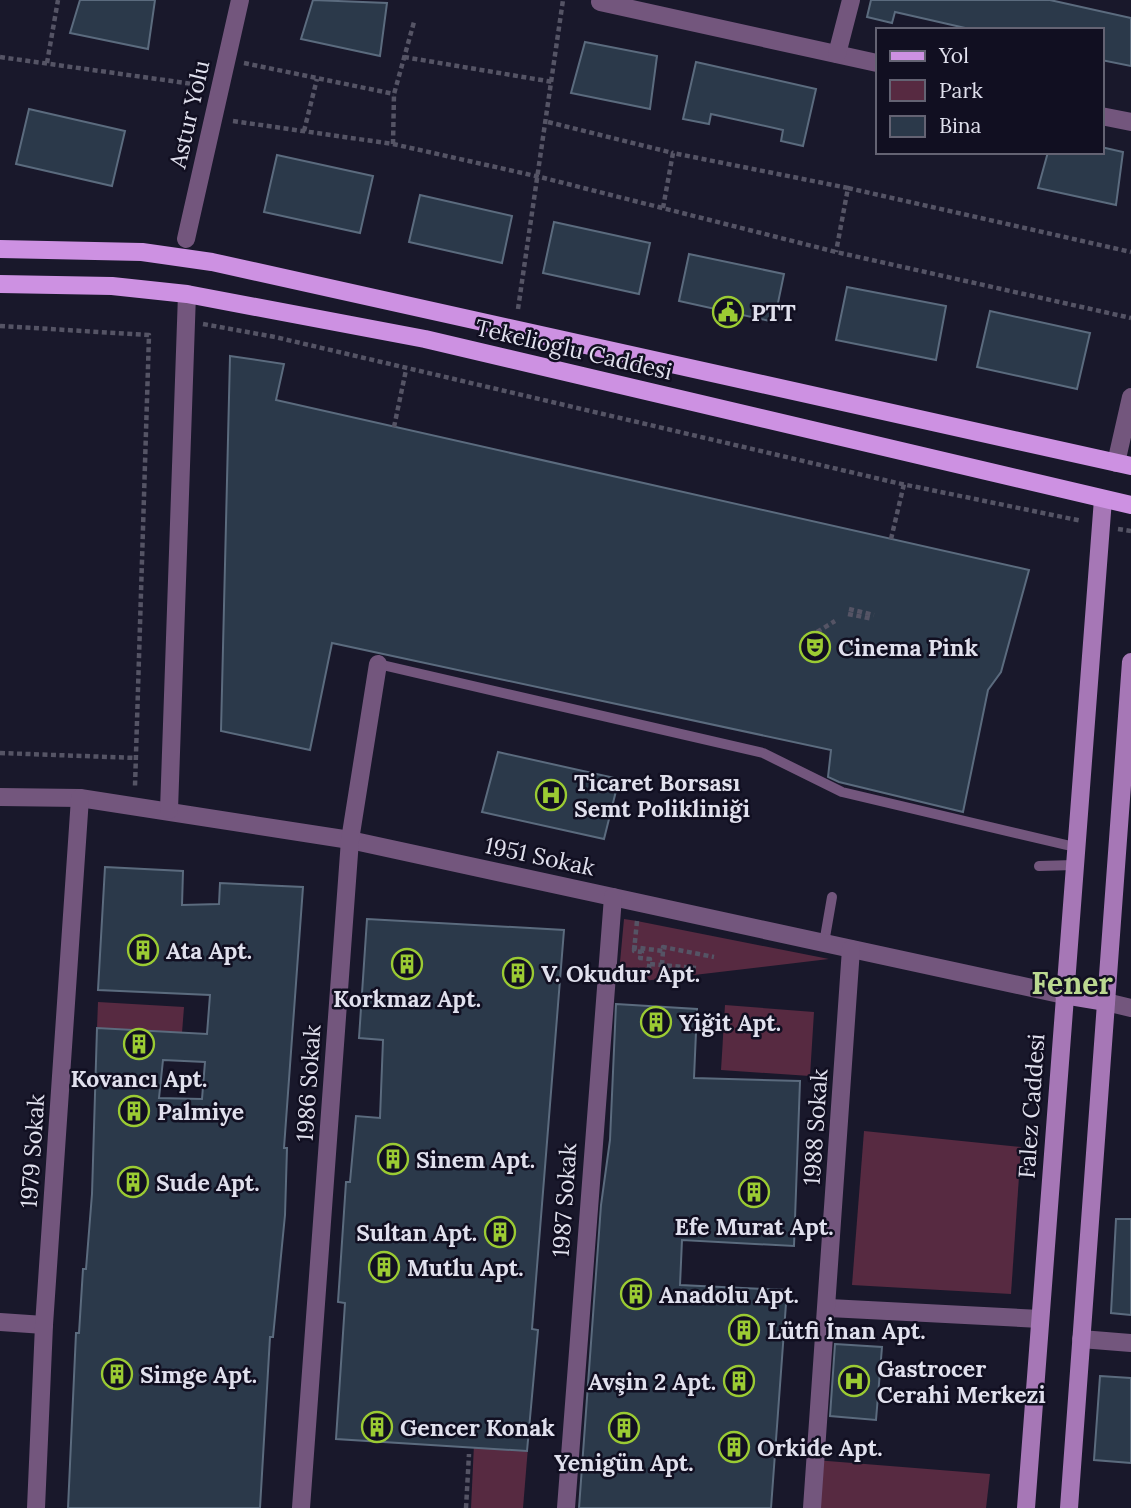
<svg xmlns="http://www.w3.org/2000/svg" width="1131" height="1508" viewBox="0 0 1131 1508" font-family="Lora,serif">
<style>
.green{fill:#572a41}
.building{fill:#2b394a;stroke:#5b6b7e;stroke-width:2;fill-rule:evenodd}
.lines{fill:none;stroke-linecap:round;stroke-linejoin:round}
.path{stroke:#555465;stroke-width:4.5;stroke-dasharray:5 3.5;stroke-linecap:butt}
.lane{stroke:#73567d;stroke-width:10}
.street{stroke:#73567d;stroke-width:18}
.secondary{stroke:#a677b6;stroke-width:18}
.primary{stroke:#cd91e2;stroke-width:18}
.labels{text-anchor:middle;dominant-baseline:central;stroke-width:5;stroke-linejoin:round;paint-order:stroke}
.street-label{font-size:23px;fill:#e0e0ed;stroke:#110f21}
.poi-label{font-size:23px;font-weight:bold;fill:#e0e0ed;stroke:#110f21;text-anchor:start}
.district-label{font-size:30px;font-weight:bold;fill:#bbd890;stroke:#110f21}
</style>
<rect width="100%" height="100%" fill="#19182b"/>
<g class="green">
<polygon points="624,919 637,921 829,959 618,984"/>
<polygon points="98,1002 184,1007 182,1033 97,1028"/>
<polygon points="725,1005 814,1012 810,1076 721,1070"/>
<polygon points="864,1131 1021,1147 1011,1294 852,1285"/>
<polygon points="474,1444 528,1447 523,1508 471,1508"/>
<polygon points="815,1460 990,1474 986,1508 811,1508"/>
</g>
<g class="building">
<polygon points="80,0 155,0 148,49 70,33"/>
<polygon points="313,0 387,3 380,56 301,39"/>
<polygon points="871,0 1050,0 1131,18 1131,66 1101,60 1101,30 974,30 895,12 892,23 867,17"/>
<polygon points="585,42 657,56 650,109 571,93"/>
<polygon points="696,62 816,89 803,146 781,141 783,130 711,114 709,124 683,119"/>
<polygon points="29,109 125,131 112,186 16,164"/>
<polygon points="1101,147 1123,152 1116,205 1038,188 1048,152 1101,152"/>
<polygon points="277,155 373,176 360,233 264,212"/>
<polygon points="420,195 512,216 502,263 409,242"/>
<polygon points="554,222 650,243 639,294 543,273"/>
<polygon points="689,254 784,274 774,322 679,301"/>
<polygon points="847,287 946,306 936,360 836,340"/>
<polygon points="990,311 1090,333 1077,389 977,367"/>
<polygon points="230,356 284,364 276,400 1029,570 1001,672 988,690 963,812 839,782 828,777 831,750 332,643 310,750 221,731"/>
<polygon points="498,752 619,779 604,839 482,812"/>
<path d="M105 867 183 871 182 905 219 904 220 883 303 887 284 1148H287L285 1215 273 1337H270L260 1508H68L76 1333H79L83 1269H86L92 1194 97 1028 207 1034 210 995 98 990ZM163 1060 205 1062 202 1099 159 1098Z"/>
<polygon points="367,919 564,930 532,1329 538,1330 527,1451 336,1439 345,1303 338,1302 346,1182 350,1182 356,1116 380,1118 383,1040 359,1038"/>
<polygon points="616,1004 697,1009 694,1078 800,1081 794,1246 682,1240 680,1285 787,1290 771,1508 579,1508 601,1205 610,1140"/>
<polygon points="1116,1219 1131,1219 1131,1315 1111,1313"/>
<polygon points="835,1344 882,1347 876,1420 830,1416"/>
<polygon points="1100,1376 1131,1378 1131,1463 1094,1460"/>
</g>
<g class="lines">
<g class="path">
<polyline points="0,57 200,85"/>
<polyline points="404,57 553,82"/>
<polyline points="47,63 58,0"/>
<polyline points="244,63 394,94"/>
<polyline points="233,121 393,144 540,177 836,252 1131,318"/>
<polyline points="548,122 673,153"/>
<polyline points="304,131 317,79"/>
<polyline points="393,144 394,94 414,22"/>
<polyline points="848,188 1131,252"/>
<polyline points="663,208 673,153 848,188 836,252"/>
<polyline points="518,309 563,0"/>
<polyline points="203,324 275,337 897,483 1082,521"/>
<polyline points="0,326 149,335 135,786"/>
<polyline points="394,427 406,370"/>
<polyline points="1118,529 1131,531"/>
<polyline points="891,539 904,484"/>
<polyline points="849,609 874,615"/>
<polyline points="848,614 873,619"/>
<polyline points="817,632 835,621"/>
<polyline points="0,753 136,758"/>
<polyline points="637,921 634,951 642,952 640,958 650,959 648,976"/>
<polyline points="632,947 663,951 663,947 714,957"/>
<polyline points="650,964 696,968"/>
<polyline points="662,965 663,951"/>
<polyline points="466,1508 469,1454"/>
</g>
<g class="lane">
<polyline points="378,664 763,753 842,792 1075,847"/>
<polyline points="1039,866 1074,865"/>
<polyline points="824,943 832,897"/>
</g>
<g class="street">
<polyline points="600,2 877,63"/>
<polyline points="837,54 851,0"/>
<polyline points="1101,116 1131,122"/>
<polyline points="186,239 240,0"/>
<polyline points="1116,463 1131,397"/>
<polyline points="0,797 80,798 350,840 1064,995"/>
<polyline points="169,810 187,294"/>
<polyline points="1106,1002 1131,1008"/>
<polyline points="829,1308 1040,1319"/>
<polyline points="0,1322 44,1325"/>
<polyline points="1081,1339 1131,1343"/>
<polyline points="36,1508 44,1325 80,798"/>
<polyline points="301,1508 350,840 378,664"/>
<polyline points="566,1508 613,897"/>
<polyline points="812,1508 851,949"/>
</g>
<g class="secondary">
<polyline points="1064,995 1106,1002"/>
<polyline points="1026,1508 1103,499"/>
<polyline points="1069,1508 1131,662"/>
</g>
<g class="primary">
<polyline points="0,249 142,252 212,262 1131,466"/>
<polyline points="0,284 112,286 187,294 425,339 1131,505"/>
</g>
</g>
<defs>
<g id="civic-ring" transform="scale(1.575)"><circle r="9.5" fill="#110f21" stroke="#9bcb33" stroke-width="1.5"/><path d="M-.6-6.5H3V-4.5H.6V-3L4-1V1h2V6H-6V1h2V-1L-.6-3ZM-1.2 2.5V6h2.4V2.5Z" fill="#9bcb33"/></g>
<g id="theatre-ring" transform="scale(1.575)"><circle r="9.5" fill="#110f21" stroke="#9bcb33" stroke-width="1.5"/><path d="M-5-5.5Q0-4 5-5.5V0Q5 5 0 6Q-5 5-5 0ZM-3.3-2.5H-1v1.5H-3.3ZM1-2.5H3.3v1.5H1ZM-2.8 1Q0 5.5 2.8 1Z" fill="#9bcb33"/></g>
<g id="hospital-ring" transform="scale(1.575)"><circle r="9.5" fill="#110f21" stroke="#9bcb33" stroke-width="1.5"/><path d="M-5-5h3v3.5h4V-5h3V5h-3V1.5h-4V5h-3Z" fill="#9bcb33"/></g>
<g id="building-ring" transform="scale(1.575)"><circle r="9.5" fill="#110f21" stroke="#9bcb33" stroke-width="1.5"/><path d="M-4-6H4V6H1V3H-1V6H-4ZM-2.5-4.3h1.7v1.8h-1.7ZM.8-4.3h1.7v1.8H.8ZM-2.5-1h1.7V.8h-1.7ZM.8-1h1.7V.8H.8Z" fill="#9bcb33"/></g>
</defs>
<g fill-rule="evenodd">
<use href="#civic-ring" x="728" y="312"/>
<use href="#theatre-ring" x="815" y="647"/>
<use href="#hospital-ring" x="551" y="795"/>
<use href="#building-ring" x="143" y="950"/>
<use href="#building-ring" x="407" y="964"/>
<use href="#building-ring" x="518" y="973"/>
<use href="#building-ring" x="656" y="1022"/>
<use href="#building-ring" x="139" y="1044"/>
<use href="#building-ring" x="134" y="1111"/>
<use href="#building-ring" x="393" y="1159"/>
<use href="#building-ring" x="133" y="1182"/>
<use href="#building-ring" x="754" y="1192"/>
<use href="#building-ring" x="500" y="1232"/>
<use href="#building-ring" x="384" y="1267"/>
<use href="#building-ring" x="636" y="1294"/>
<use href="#building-ring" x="744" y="1330"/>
<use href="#building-ring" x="117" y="1374"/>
<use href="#building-ring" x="739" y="1381"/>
<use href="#hospital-ring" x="854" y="1381"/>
<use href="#building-ring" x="377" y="1427"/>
<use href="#building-ring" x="624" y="1428"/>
<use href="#building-ring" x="734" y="1447"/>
</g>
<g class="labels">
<g class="street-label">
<text transform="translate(189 114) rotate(-77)">Astur Yolu</text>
<text transform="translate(574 349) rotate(13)">Tekelioglu Caddesi</text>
<text transform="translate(540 856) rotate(12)">1951 Sokak</text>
<text transform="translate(308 1083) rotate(-86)">1986 Sokak</text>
<text transform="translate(1031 1106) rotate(-86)">Falez Caddesi</text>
<text transform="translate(815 1127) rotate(-86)">1988 Sokak</text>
<text transform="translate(32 1151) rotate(-86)">1979 Sokak</text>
<text transform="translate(564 1200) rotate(-86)">1987 Sokak</text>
</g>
<g class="poi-label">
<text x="751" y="312">PTT</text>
<text x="838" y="647">Cinema Pink</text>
<text x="574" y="782">Ticaret Borsası<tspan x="574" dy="26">Semt Polikliniği</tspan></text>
<text x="166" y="950">Ata Apt.</text>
<text x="541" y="973">V. Okudur Apt.</text>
<text x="407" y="998" text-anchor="middle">Korkmaz Apt.</text>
<text x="679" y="1022">Yiğit Apt.</text>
<text x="139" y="1078" text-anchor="middle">Kovancı Apt.</text>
<text x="157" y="1111">Palmiye</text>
<text x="416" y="1159">Sinem Apt.</text>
<text x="156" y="1182">Sude Apt.</text>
<text x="754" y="1226" text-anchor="middle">Efe Murat Apt.</text>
<text x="477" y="1232" text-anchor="end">Sultan Apt.</text>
<text x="407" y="1267">Mutlu Apt.</text>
<text x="659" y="1294">Anadolu Apt.</text>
<text x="767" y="1330">Lütfi İnan Apt.</text>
<text x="877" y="1368">Gastrocer<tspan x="877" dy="26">Cerahi Merkezi</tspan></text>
<text x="140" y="1374">Simge Apt.</text>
<text x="716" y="1381" text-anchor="end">Avşin 2 Apt.</text>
<text x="400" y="1427">Gencer Konak</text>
<text x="757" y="1447">Orkide Apt.</text>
<text x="624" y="1462" text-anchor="middle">Yenigün Apt.</text>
</g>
<g class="district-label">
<text x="1072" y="983">Fener</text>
</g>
</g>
<rect x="876" y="28" width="228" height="126" fill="#110f21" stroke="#646373" stroke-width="2"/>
<rect x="890" y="51" width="35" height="10" fill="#cd91e2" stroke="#646373" stroke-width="2"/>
<text x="939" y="63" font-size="21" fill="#e0e0ed">Yol</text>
<rect x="890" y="80" width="35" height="21" fill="#572a41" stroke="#646373" stroke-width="2"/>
<text x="939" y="98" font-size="21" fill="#e0e0ed">Park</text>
<rect x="890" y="116" width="35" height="21" fill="#2b394a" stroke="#646373" stroke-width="2"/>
<text x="939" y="133" font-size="21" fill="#e0e0ed">Bina</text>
</svg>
